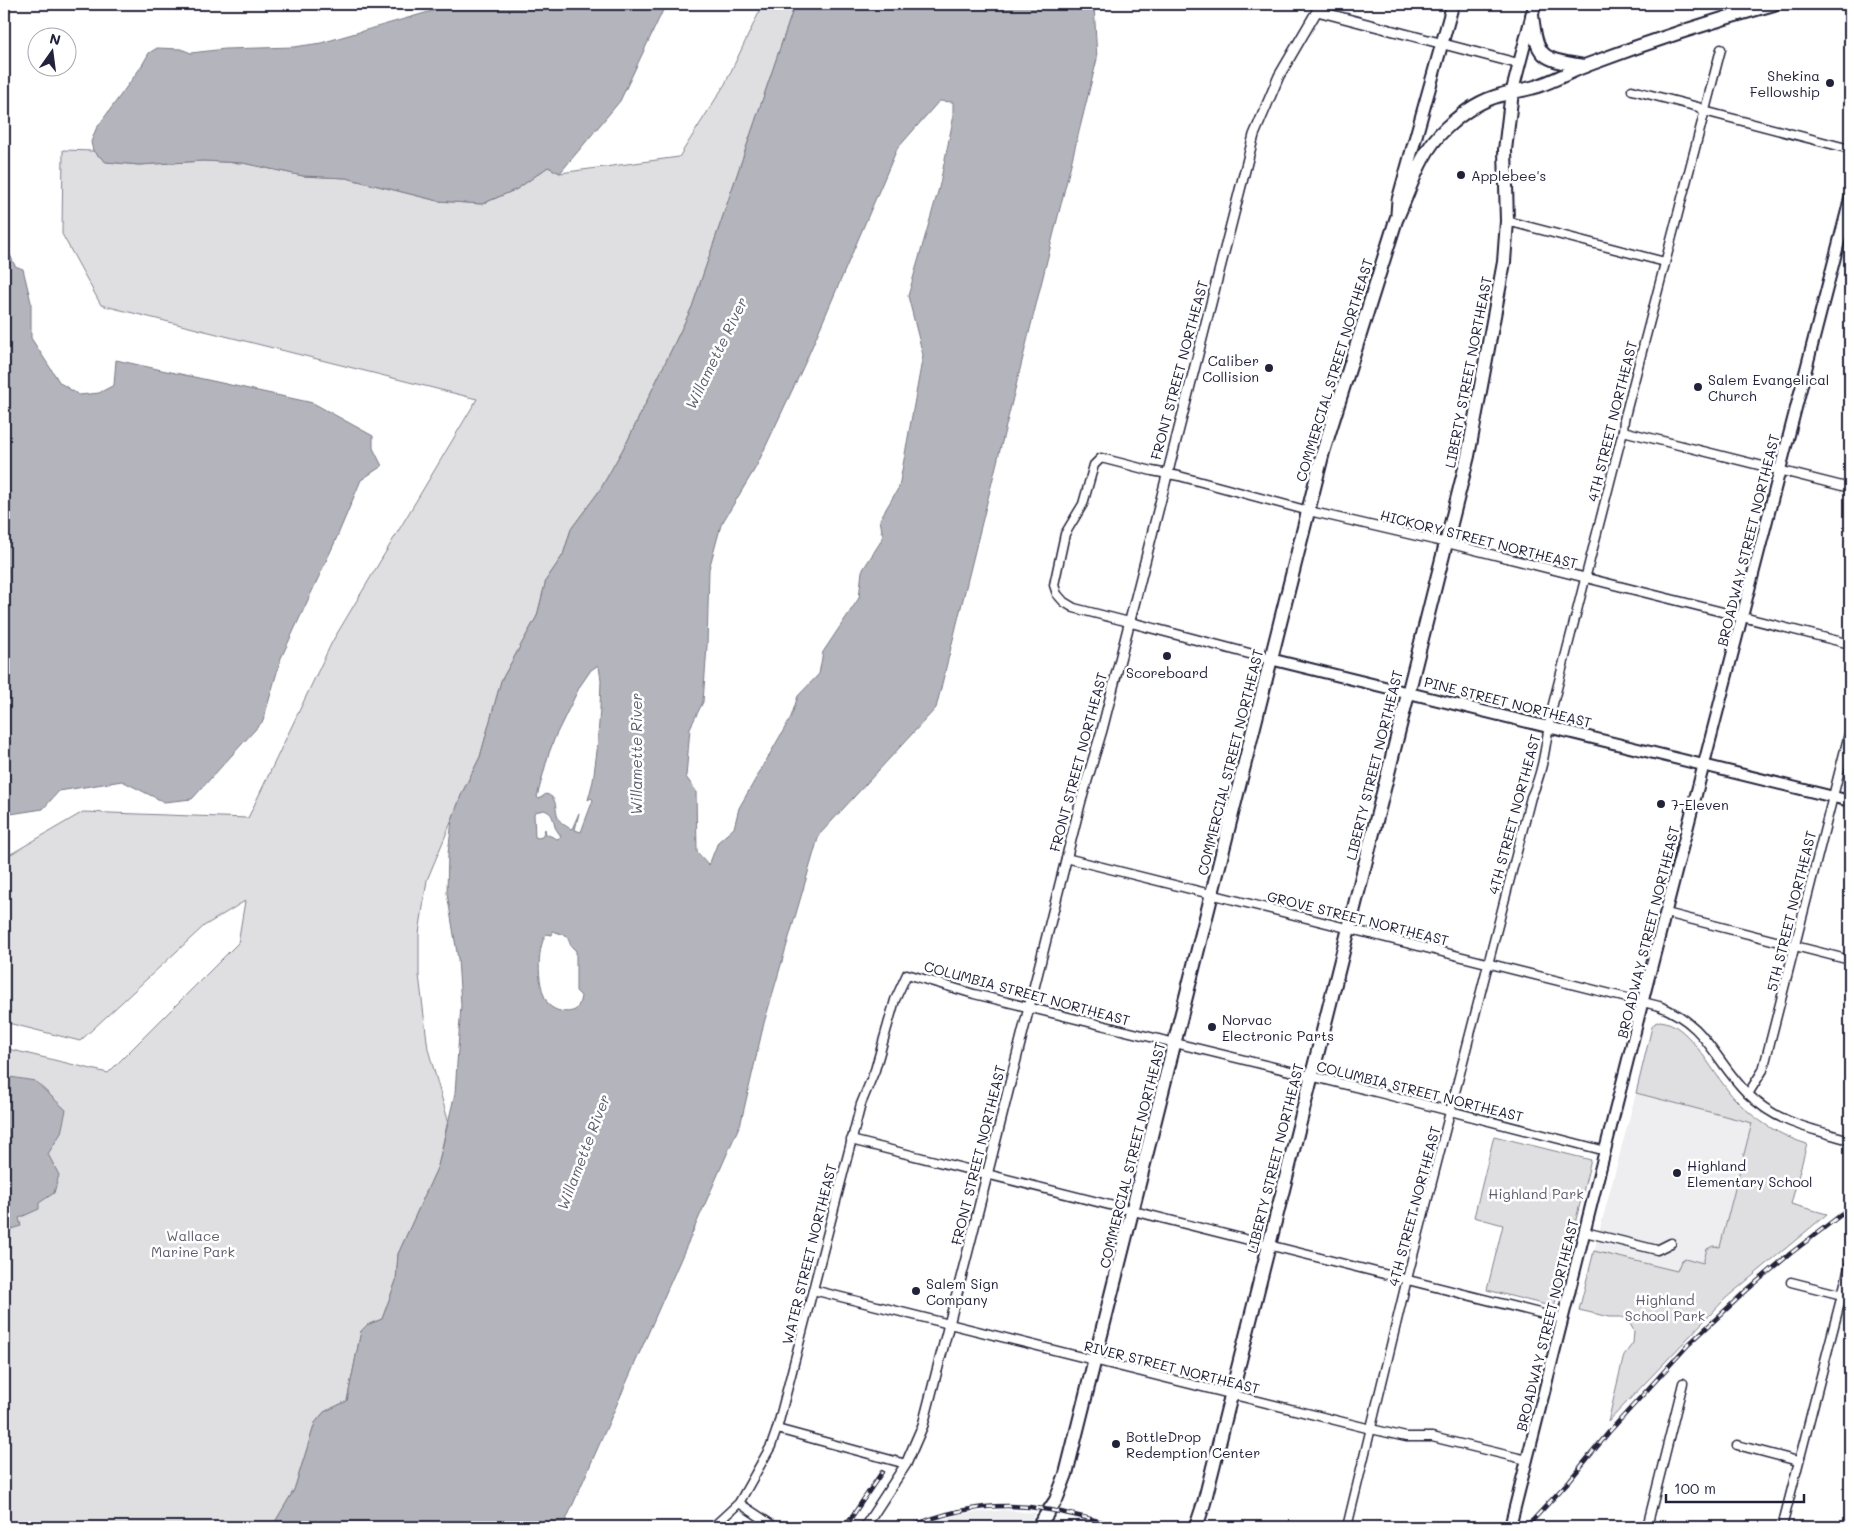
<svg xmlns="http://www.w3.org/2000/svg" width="1854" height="1531" viewBox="0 0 1854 1531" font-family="Mali,sans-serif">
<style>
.built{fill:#eeeef1}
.green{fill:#dfdfe2;stroke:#80808e}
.water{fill:#b4b4bc;stroke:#7a7a88;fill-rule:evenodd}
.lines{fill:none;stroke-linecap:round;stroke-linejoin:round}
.minor-casing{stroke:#22223b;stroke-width:11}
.tertiary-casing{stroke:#22223b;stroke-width:12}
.secondary-casing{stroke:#22223b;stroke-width:14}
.primary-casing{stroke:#22223b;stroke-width:15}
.trunk-casing{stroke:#22223b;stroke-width:16}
.minor{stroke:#fff;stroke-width:8}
.tertiary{stroke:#fff;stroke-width:9}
.secondary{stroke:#fff;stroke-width:10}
.primary{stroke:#fff;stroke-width:11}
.trunk{stroke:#fff;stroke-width:12}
.rail-casing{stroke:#22223b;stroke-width:4.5}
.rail{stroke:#fff;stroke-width:2.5;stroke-dasharray:8;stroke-linecap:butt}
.poi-dot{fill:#22223b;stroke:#fff;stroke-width:2}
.labels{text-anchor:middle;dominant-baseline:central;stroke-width:5;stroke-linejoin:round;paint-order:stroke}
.poi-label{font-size:14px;fill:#22223b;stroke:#fff;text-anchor:start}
.street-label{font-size:14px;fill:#22223b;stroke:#fff}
.park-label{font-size:14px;fill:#5b5b6d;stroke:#fff}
.water-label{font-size:15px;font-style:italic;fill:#5c5c6f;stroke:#fff}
</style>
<rect width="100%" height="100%" fill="#fff"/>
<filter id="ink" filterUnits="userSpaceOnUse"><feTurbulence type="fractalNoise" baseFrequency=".02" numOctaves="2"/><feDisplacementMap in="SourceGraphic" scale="10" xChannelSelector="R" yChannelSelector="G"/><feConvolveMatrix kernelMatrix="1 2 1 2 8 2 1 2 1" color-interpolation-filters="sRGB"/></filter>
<g filter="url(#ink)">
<g class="built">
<polygon points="1636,1093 1752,1122 1720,1247 1703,1263 1681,1261 1678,1272 1594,1251"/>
<polygon points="1004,1510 1036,1513 1026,1527 920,1527 960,1514"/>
</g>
<g class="green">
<polygon points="763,4 795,4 692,307 628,440 600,490 571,529 563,555 546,580 537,616 501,681 480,757 462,793 452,820 427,880 419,934 419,975 428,1049 448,1120 438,1166 398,1254 396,1281 382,1319 367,1325 361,1331 347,1401 324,1412 315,1423 294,1490 272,1527 4,1527 4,1048 108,1073 238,943 245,901 204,926 80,1041 4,1022 4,858 83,812 248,818 332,642 477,399 101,305 62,234 63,150 93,151 106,162 139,165 203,161 243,163 303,176 346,178 438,201 482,204 517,189 548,167 560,173 679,157 725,84"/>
<path d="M1660 1021C1691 1023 1715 1079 1736 1100 1755 1120 1780 1136 1807 1144L1791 1204 1827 1214 1726 1298 1608 1422 1624 1355 1633 1343 1634 1331 1628 1320 1621 1317H1609L1579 1310 1594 1251 1677 1271 1681 1261 1685 1258 1703 1263 1707 1249 1713 1246 1720 1247 1752 1123 1636 1093 1652 1027 1655 1023Z"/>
<polygon points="1494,1136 1591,1160 1554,1307 1487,1290 1503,1225 1474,1217"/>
</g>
<g class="water">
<polygon points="448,4 666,4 620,101 560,173 548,167 517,189 482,204 438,201 346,178 303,176 243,163 203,161 139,165 106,162 93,151 91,142 96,129 141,67 149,53 157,48 181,49 191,53 225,49 294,47 321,43 439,9"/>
<path d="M795 4H1094L1097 59 936 708 819 835 764 1023 741 1122 563 1527H272L294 1490 315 1423 324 1412 347 1401 361 1331 367 1325 382 1319 396 1281 398 1254 438 1166 455 1093 461 1005 458 959 447 893 448 854 452 820 462 793 480 757 501 681 537 616 546 580 563 555 571 529 600 490 628 440 692 307ZM939 101 953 102V120L939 188 908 296 923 355 899 487 880 519 883 538 862 571 859 598 823 652 819 674 798 696 791 717 739 808 734 828 718 842 709 865 697 852 696 791 686 777 690 728 703 702 707 646 709 569 721 525 756 467 805 363 897 149ZM597 666 599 667 601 680 600 708 597 751 593 781 588 800 591 798 593 800 581 832 575 830 579 813 572 829C566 827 558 821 557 815 555 806 557 797 546 794L539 799 537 797 548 756 555 737 580 686 591 670ZM544 810C553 813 553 819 555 827 556 830 560 834 561 837L557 839 546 834 545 829 542 837 538 838 535 837 534 814 535 812ZM553 931 567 936 571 946 576 951V991L581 996C580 1001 579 1007 575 1010 567 1014 555 1011 549 1005 537 989 536 950 546 934L552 935Z"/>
<polygon points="4,241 15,266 23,269 31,302 31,338 60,383 79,395 99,393 114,385 116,360 313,403 373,436 373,448 382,466 361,480 334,544 281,658 263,721 192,799 164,802 122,781 59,791 43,809 4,815"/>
<polygon points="4,1076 35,1081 66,1110 61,1133 48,1154 59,1175 54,1193 39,1203 39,1209 19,1218 21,1226 4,1232"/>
</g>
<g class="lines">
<g class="minor-casing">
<g id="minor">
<polyline points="1632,90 1698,107 1704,111 1850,149"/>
<polyline points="1507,221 1665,262"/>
<polyline points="1623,431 1850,488"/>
<polyline points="1129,622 1074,608 1064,602 1057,594 1054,585 1065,534 1083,504 1094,465 1101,458 1152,471 1179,476 1309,511 1447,543 1850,644"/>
<path d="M1066 858 1659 1006C1707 1024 1714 1060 1747 1093 1776 1123 1812 1129 1850 1140"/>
<polyline points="1666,913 1850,960"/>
<polyline points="1748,1094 1763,1070 1850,730"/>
<polyline points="851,1140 1563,1319"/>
<polyline points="1585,1232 1657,1250 1671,1243"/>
<polyline points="1791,1282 1850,1297"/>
<polyline points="813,1290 1371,1429 1406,1437 1432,1437 1527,1460"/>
<polyline points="777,1429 906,1464"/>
<polyline points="1737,1445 1798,1461"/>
<polyline points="739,1503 775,1527"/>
<polyline points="713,1527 739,1503 771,1446 777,1429 861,1104 875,1070 895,1000 907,974 974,994 1380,1093 1606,1151"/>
<path d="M1347 1527 1407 1279 1531 797C1544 770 1546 741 1551 712L1623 431 1624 420 1721 49"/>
<polyline points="1647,1527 1683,1383"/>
<polyline points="1782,1527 1850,1264"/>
</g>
</g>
<g class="tertiary-casing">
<g id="tertiary">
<polyline points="1317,11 1520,64"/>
<polyline points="1129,622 1270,659"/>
<polyline points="865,1527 906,1464 923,1425 971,1239 1080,804 1102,730 1254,135 1279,76 1321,4"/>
</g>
</g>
<g class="secondary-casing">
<g id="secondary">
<polyline points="1270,659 1850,801"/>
<polyline points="1510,1527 1646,988 1850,199"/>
</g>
</g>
<g class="primary-casing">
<g id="primary">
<polyline points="1512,92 1535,4"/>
<polyline points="1397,214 1398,200 1453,4"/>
</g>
</g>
<g class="trunk-casing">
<g id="trunk">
<path d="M1532 15C1537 59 1542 59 1584 66"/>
<path d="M1038 1527 1056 1500 1066 1474 1323 452 1396 220C1411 188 1419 153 1446 128 1461 114 1481 100 1501 95 1513 91 1526 90 1538 86 1556 80 1573 70 1590 64 1651 41 1712 21 1774 4"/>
<polyline points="1196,1527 1204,1503 1468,456 1504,262 1507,221 1505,150 1512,92"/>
</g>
</g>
<use href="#minor" class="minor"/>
<use href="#tertiary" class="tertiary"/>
<use href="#secondary" class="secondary"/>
<use href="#primary" class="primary"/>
<use href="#trunk" class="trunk"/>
<g class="rail-casing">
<g id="rail">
<polyline points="845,1527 882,1472"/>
<path d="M910 1527C954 1508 1002 1501 1050 1510 1074 1514 1098 1521 1121 1527"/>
<polyline points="1524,1527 1533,1520 1569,1481 1609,1432 1688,1345 1747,1290 1791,1253 1850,1208"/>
</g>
</g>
<use href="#rail" class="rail"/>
</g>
</g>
<g class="poi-dot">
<circle cx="1830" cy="83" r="5"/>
<circle cx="1461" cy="175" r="5"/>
<circle cx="1269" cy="368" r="5"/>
<circle cx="1698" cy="387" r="5"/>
<circle cx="1167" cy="656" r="5"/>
<circle cx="1661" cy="804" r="5"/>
<circle cx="1212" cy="1027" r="5"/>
<circle cx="1677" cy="1173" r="5"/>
<circle cx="916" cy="1291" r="5"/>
<circle cx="1116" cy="1444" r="5"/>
</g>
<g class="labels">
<g class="poi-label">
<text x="1820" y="75" text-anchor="end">Shekina<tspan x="1820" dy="16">Fellowship</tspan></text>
<text x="1471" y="175">Applebee's</text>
<text x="1259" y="360" text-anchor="end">Caliber<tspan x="1259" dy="16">Collision</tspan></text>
<text x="1708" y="379">Salem Evangelical<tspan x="1708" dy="16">Church</tspan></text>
<text x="1167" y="672" text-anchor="middle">Scoreboard</text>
<text x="1671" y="804">7-Eleven</text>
<text x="1222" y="1019">Norvac<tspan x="1222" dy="16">Electronic Parts</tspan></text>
<text x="1687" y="1165">Highland<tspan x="1687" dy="16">Elementary School</tspan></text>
<text x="926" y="1283">Salem Sign<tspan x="926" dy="16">Company</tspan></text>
<text x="1126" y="1436">BottleDrop<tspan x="1126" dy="16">Redemption Center</tspan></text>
</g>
<g class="street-label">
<text transform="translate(1179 370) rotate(-75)">FRONT STREET NORTHEAST</text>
<text transform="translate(1334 370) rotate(-73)">COMMERCIAL STREET NORTHEAST</text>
<text transform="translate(1468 372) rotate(-79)">LIBERTY STREET NORTHEAST</text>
<text transform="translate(1612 421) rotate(-76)">4TH STREET NORTHEAST</text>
<text transform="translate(1479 539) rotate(14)">HICKORY STREET NORTHEAST</text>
<text transform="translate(1748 540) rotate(-76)">BROADWAY STREET NORTHEAST</text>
<text transform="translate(1508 702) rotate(14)">PINE STREET NORTHEAST</text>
<text transform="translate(1078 762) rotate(-75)">FRONT STREET NORTHEAST</text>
<text transform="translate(1230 762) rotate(-76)">COMMERCIAL STREET NORTHEAST</text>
<text transform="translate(1374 765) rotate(-76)">LIBERTY STREET NORTHEAST</text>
<text transform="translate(1514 814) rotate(-75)">4TH STREET NORTHEAST</text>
<text transform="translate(1791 911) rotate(-76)">5TH STREET NORTHEAST</text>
<text transform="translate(1358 918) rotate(14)">GROVE STREET NORTHEAST</text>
<text transform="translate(1648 932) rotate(-76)">BROADWAY STREET NORTHEAST</text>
<text transform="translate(1027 993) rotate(15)">COLUMBIA STREET NORTHEAST</text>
<text transform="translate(1420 1091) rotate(14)">COLUMBIA STREET NORTHEAST</text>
<text transform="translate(978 1155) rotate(-76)">FRONT STREET NORTHEAST</text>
<text transform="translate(1132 1155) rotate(-76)">COMMERCIAL STREET NORTHEAST</text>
<text transform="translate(1275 1158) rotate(-76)">LIBERTY STREET NORTHEAST</text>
<text transform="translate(1414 1206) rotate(-75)">4TH STREET NORTHEAST</text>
<text transform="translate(809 1254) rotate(-76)">WATER STREET NORTHEAST</text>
<text transform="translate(1547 1325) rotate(-76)">BROADWAY STREET NORTHEAST</text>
<text transform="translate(1172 1367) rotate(14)">RIVER STREET NORTHEAST</text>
</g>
<g class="park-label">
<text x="1536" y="1193">Highland Park</text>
<text x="193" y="1235">Wallace<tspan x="193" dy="16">Marine Park</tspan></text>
<text x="1665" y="1299">Highland<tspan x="1665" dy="16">School Park</tspan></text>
</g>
<g class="water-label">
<text transform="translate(716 353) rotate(-64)">Willamette River</text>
<text transform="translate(636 754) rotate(-90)">Willamette River</text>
<text transform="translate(583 1152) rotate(-69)">Willamette River</text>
</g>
</g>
<rect width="1854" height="1531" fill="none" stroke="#fff" stroke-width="20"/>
<rect x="10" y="10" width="1834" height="1511" fill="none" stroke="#22223b" stroke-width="2" filter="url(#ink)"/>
<g transform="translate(52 52) rotate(14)"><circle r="24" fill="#ffffff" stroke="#a7a7b1"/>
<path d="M0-4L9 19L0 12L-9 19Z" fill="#22223b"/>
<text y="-8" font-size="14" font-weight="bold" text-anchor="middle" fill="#22223b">N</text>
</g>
<path d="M1666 1494v8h138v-8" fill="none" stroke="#22223b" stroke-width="2.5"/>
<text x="1674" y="1494" font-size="15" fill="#22223b" stroke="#ffffff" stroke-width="4" paint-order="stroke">100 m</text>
</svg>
